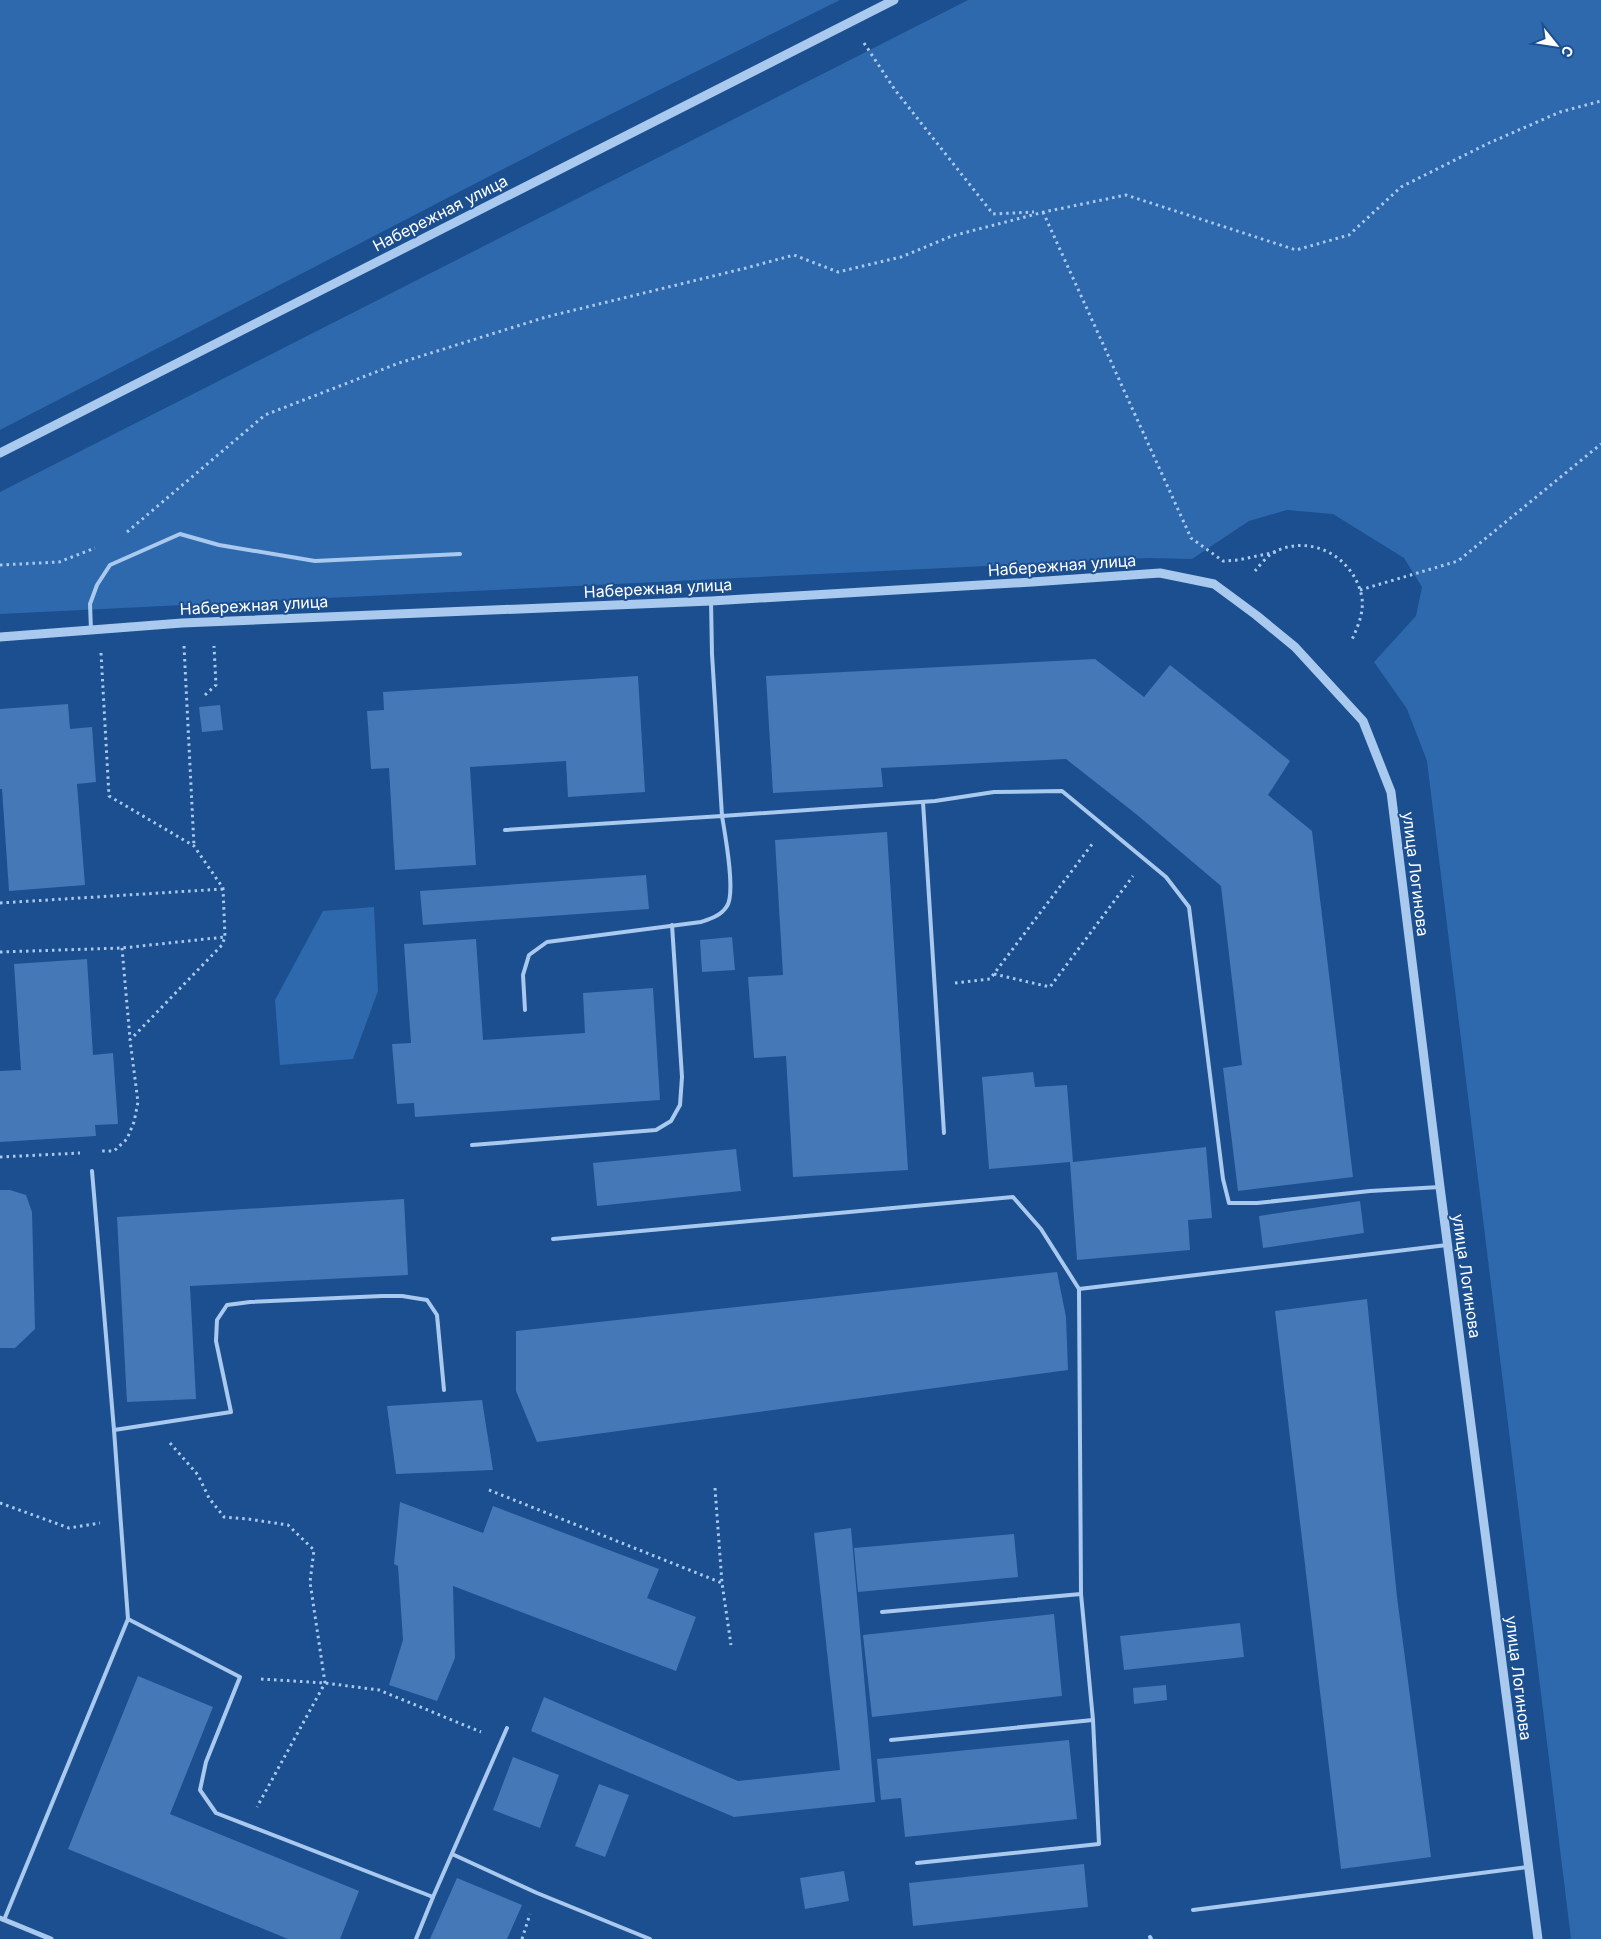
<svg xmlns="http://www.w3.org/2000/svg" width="1601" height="1939" viewBox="0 0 1601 1939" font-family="Inter,sans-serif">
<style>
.green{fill:#2e69ad}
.building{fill:#4478b7}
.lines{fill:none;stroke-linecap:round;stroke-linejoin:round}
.path{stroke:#a9c9ee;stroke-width:3;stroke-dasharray:2.5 4;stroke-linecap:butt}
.service{stroke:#a9c9ee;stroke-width:4}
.minor{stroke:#a9c9ee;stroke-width:5}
.tertiary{stroke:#a9c9ee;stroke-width:9}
.labels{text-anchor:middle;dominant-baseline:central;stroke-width:4;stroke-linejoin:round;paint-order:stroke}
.street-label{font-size:16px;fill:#fff;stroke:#1b4f8f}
</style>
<rect width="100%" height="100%" fill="#1b4f8f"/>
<g class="green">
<polygon points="0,0 840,0 569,135 0,430"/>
<polygon points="968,0 1601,0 1601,1939 1571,1939 1427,761 1407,709 1374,662 1416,616 1422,587 1404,558 1333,514 1287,510 1249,521 1192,559 1149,558 0,614 0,492"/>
<polygon points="374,907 378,991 353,1059 280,1065 275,1000 323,911"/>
</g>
<g class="building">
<polygon points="1095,659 1144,697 1170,665 1290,761 1268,795 1312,831 1353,1177 1238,1191 1223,1068 1242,1065 1221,886 1136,814 1066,759 881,768 883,787 773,793 766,676"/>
<polygon points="638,676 645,792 568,797 566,761 470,767 476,865 395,870 389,768 371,769 369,739 367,711 384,710 383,692"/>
<polygon points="68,704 70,729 92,727 96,782 77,784 85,885 9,891 2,789 0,789 0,709"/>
<polygon points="220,705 223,730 202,732 199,707"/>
<polygon points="887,832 908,1170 793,1177 786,1056 754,1058 748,977 783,975 775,840"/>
<polygon points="646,875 649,909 423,925 420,891"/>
<polygon points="732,937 735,970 702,972 700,940"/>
<polygon points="476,939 483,1040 585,1033 583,993 653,988 660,1100 415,1117 414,1103 397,1104 392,1044 411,1043 404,944"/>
<polygon points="87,959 93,1055 113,1053 118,1124 95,1125 96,1136 0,1142 0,1071 21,1070 14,964"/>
<polygon points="1033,1072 1035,1087 1067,1085 1073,1162 1206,1147 1212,1218 1188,1220 1190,1250 1077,1260 1070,1162 989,1169 982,1077"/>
<polygon points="736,1149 741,1191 597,1206 593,1163"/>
<polygon points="0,1190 10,1190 26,1195 32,1212 35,1329 15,1348 0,1348"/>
<polygon points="404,1199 408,1275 190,1286 196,1399 127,1402 117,1217"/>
<polygon points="1360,1201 1364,1233 1263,1248 1259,1216"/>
<polygon points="1057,1272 1066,1317 1068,1370 537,1442 516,1391 516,1331"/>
<polygon points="1367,1299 1397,1597 1431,1857 1341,1869 1275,1311"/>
<polygon points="482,1400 493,1470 396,1474 387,1406"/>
<polygon points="400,1502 483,1533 493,1506 659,1569 647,1598 696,1617 676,1671 453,1586 455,1658 437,1701 389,1685 403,1640 398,1566 394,1564"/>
<polygon points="851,1528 875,1802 734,1817 531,1731 544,1697 738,1781 840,1770 814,1533"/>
<polygon points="1014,1534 1018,1577 858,1592 854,1548"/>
<polygon points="1054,1614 1062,1696 872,1717 863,1635"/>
<polygon points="1240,1623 1244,1657 1124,1670 1120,1636"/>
<polygon points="138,1676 213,1707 170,1814 359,1891 340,1939 288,1939 68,1849"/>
<polygon points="1166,1685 1167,1700 1134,1704 1133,1688"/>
<polygon points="1069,1740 1077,1819 905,1837 901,1798 881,1800 877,1759"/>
<polygon points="513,1757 559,1775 540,1828 493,1810"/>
<polygon points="599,1784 629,1795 605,1857 575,1846"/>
<polygon points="1084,1864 1088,1907 913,1926 909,1883"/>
<polygon points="844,1871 849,1901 805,1909 800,1878"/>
<polygon points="457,1878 522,1905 507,1939 430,1939"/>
</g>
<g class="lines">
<g class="path">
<polyline points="864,43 895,90 993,214 1034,212"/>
<polyline points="1043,212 1191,538 1223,561 1238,560 1276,552"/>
<polyline points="127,532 265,415 399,363 546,317 746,268 794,255 838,272 901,257 952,236 1044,212 1126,195 1296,250 1349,235 1401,187 1489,143 1560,112 1601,101"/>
<polyline points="0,565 59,562 95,548"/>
<path d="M1255 571C1260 565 1267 556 1274 552 1312 533 1355 558 1362 598 1364 614 1357 628 1351 642"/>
<polyline points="1360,590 1458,561 1601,444"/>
<polyline points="184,646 194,846"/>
<polyline points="101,653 109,796 194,846 223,888 225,937 222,945 130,1040 138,1102 134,1122 127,1139 114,1151 102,1151"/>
<polyline points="205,695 216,685 214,646"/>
<polyline points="0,903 223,889"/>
<polyline points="122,948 130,1039"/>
<polyline points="0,952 122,948 225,937"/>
<polyline points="994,974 1050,987 1133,876"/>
<polyline points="955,983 990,979 1093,843"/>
<polyline points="0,1157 80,1153"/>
<polyline points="170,1443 198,1475 209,1498 224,1517 248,1519 288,1525 314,1550 310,1582 325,1683 257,1807"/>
<polyline points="715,1488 722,1583 731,1645"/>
<polyline points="489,1490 722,1583"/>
<polyline points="0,1503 69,1528 100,1523"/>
<polyline points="261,1679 325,1683 379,1690 481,1732"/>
<polyline points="522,1939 530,1914"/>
</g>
<g class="service">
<polyline points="711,601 712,654 722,816 935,801 994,792 1062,791 1166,877 1189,907 1223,1179 1229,1203 1257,1203 1370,1191 1440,1187"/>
<polyline points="91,630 90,604 97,585 110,565 180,534 219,545 315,561 460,554"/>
<polyline points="923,802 944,1133"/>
<path d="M505 830 722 816C725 834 736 893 727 906 721 916 710 919 701 922L547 942 529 955 523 975 525 1010"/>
<polyline points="472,1145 656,1130 671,1121 680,1105 682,1077 672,925"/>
<polyline points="92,1171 114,1430"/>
<polyline points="553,1239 1013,1197 1041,1229 1079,1289 1081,1594 1093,1720 1099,1844 917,1863"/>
<polyline points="1079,1289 1447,1245"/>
<polyline points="882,1612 1081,1594"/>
<polyline points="128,1619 240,1677 206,1762 200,1790 216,1813 433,1897"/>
<polyline points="891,1740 1093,1720"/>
<polyline points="452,1854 537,1893 650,1939"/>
<polyline points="1193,1910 1528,1867"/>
<polyline points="4,1920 128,1619 114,1430 231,1412 216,1341 217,1320 227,1305 250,1302 382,1296 402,1296 427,1300 437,1315 444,1390"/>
<polyline points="1150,1937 1151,1939"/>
<polyline points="416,1939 433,1897 507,1728"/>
</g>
<polyline class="minor" points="0,1918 51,1939"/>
<g class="tertiary">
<polyline points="0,453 894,0"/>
<polyline points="0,637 182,623 711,601 1032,582 1160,573 1214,584 1256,615 1295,647 1363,721 1391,792 1440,1187 1538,1939"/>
</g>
</g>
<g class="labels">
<g class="street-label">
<text transform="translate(440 213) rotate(-27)">Набережная улица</text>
<text transform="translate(1062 565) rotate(-4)">Набережная улица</text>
<text transform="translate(658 588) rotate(-3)">Набережная улица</text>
<text transform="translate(254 605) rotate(-3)">Набережная улица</text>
<text transform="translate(1416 874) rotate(83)">улица Логинова</text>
<text transform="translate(1467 1276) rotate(82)">улица Логинова</text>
<text transform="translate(1519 1678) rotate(83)">улица Логинова</text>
</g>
</g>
<g transform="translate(1556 45) rotate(120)" stroke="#1b4f8f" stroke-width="4" paint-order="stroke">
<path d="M0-4L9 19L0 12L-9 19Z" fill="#ffffff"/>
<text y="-8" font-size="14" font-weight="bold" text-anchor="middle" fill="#ffffff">С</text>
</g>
</svg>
